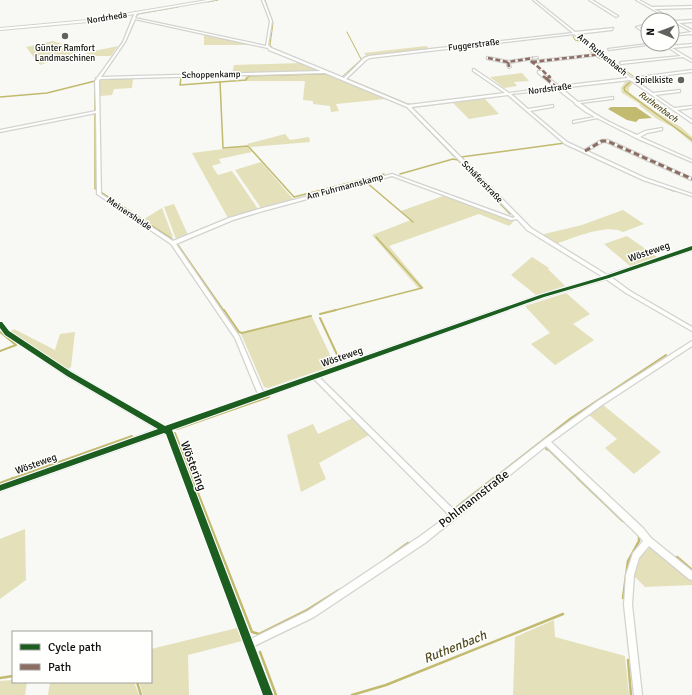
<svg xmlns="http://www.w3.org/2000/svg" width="692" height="695" viewBox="0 0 692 695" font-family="Signika,sans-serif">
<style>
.green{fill:#e4e0ba}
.water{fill:#c2ba6e}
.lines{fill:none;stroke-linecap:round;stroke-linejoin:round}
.stream-far3{stroke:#c2ba6e;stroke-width:1}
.stream-far2{stroke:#c2ba6e;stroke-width:1.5}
.stream-far1{stroke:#c2ba6e;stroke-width:2}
.stream{stroke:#c2ba6e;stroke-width:2.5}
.street-casing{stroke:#d2d2d0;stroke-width:2.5}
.secondary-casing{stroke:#d2d2d0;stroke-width:2}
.street{fill:#fefefd;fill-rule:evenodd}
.secondary{fill:#fefefd;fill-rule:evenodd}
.quiet-far1{stroke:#8d6e63;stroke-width:2.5;stroke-dasharray:5 2.5;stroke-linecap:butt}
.quiet{stroke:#8d6e63;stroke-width:3;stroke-dasharray:6 3;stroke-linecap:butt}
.cycleway-casing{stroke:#fffffe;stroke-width:2}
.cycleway{fill:#1b5e20;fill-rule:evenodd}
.poi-dot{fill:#61615d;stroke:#fffffe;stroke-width:1.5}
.labels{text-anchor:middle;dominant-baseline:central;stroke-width:3;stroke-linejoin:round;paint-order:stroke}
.far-street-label{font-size:9px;fill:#0f0f0c;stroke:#fffffe}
.far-poi-label{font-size:9px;fill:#0f0f0c;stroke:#fffffe}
.far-water-label{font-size:9px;font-style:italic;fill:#534e24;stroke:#fffffe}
.street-label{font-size:10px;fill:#0f0f0c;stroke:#fffffe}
.near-street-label{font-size:12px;fill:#0f0f0c;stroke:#fffffe}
.near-water-label{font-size:13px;font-style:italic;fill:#534e24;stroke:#fffffe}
</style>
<rect width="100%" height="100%" fill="#f8f8f4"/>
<g class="green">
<polygon points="204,34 250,45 204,45"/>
<polygon points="53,41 81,51 40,65 26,47"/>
<polygon points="118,46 111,56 94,56 85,53"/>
<polygon points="426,46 430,49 366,56 364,53"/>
<polygon points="300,63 320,71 232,74 234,65"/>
<polygon points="522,73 529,81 514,82 517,86 504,88 490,77"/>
<polygon points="325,74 386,99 336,104 339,111 331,112 330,106 313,104 313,101 303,100 305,81 244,81 246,75"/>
<polygon points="133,79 132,88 114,89 112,95 100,96 100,80"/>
<polygon points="626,81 633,83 629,88 629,92 656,112 681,127 692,137 692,143 673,127 657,119 639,105 640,104 622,93 621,88"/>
<polygon points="484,98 499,114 469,119 453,103 414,108 413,107"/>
<polygon points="285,134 290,140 309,137 310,142 251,147 247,144"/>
<polygon points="247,146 252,152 219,159 221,163 212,166 218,175 232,171 258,209 228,218 192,153"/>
<polygon points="261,162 293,199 261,208 235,170"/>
<polygon points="446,195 514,221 509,226 479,214 389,246 424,288 419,289 372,235 411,220 401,211"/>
<polygon points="174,204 188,235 176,239 164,207"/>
<polygon points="162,208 173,237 170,237 144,219"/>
<path d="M623 210 644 224 623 232C606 223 572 239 555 244L540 235 582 225Z"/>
<polygon points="627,236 657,257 630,266 604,244"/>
<polygon points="532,257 549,268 548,269 565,286 536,295 511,275"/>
<polygon points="566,293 590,314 573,324 594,340 555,365 531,344 550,333 525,306"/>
<polygon points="312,317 335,365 268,388 264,387 241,334"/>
<polygon points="14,329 55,350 60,334 75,332 71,367 68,369 9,332"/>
<polygon points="603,405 661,452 634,474 605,448 617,439 588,414"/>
<polygon points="353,418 369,435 319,463 326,479 301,492 287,435 313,424 318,434"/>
<polygon points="25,529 26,580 0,599 0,539"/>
<polygon points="651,546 692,580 692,585 645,587 634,576 640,557"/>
<polygon points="554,620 555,637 625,656 629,695 513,695 515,637"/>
<polygon points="237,628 242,641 188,655 189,695 143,695 139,682 151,682 151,649"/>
<polygon points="13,680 13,682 27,682 25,695 0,695 0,681"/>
<polygon points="50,682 134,682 139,695 48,695"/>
</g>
<polygon class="water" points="611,107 636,107 652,118 639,119 636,122 627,120 608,109"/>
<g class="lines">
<g class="stream-far3">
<polyline points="265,0 273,23 270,45 273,49"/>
<polyline points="208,2 218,0"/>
<polyline points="136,17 138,14 178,7"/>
<polyline points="113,18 134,14"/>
<polyline points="64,24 85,22"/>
<polyline points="0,30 57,25"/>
<polyline points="347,32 361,59"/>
<polyline points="573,36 575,40 583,42"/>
<polyline points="216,37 228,40"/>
<polyline points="126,41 136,18"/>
<polyline points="587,46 592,53"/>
<polyline points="392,53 482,43"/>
<polyline points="597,57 609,63"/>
<polyline points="619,66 633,76"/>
<polyline points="342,77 364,57"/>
<polyline points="110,79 181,77 181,79"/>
<polyline points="247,79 249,76 325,74 340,79"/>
</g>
<g class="stream-far2">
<polyline points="181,78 180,85 246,80 247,78"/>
<polyline points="337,78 340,79"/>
<polyline points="110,79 140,78"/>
<polyline points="347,79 407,104 413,105"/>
<polyline points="345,81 363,89"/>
<polyline points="220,82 223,148 248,146 294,197 384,174"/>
<polyline points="630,82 624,88 625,91 692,140"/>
<polyline points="0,97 47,93 95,81 95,111"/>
<polyline points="403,105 407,107 454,156"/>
<polyline points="95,114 95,189"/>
<polyline points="433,129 450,146"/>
<polyline points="461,157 565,143"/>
<polyline points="461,157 473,169"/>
<polyline points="629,173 674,191"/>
<polyline points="400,174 453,159 458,160 510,214"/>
<polyline points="366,182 413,222"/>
<polyline points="102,193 172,239"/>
<polyline points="178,245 224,311"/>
<polyline points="332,311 422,288 376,237"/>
</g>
<g class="stream-far1">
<polyline points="224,310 239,332 242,333 311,316"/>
<polyline points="320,314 336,310"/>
<polyline points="320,318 340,361"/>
<polyline points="0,332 16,345 0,351"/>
<polyline points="177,429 269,397"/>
<polyline points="175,433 193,479"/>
<polyline points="546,449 549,450 579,479"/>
<polyline points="11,479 132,436"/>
<polyline points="493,479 571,418 666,355"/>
</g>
<g class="stream">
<polyline points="192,478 252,632 259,634 307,610 339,590"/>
<polyline points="578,478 623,521"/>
<polyline points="0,483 14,478"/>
<polyline points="457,507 494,478"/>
<polyline points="677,557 692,570"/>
<polyline points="386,559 408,543"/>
<polyline points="623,598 628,561 639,541 639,536"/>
<polyline points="260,652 276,695"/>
<polyline points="628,660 631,695"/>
<polyline points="0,678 13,676"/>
<polyline points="137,682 141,695"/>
<polyline points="352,695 386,685 563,614"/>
</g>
<g class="street-casing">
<g id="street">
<path d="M262 0H264L272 21 268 45 271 48 344 78 364 58 369 56 573 33 533 0H535L575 32 613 28 612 30 577 34 601 53H603V55L631 78 692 70V72L633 79 653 93 680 90V92H679L655 95 674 108 692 106V108L677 110 692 120V123L630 80 561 88 578 102 613 97V99H612L580 103C597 117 617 126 637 135L645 131 662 128V130L647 133 640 137 692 160V162L636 138 597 118 573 123V121L595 117 586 112 575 104V103L557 89 511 94 528 109 553 105V107H552L530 111 567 142 584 150 601 140H608L692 178V180H691L606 142H603L587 151 645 178 692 194V196L643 180 565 144 508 95 411 107 531 228 607 275 692 247V250L611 277 630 291 692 327V331L626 293 606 279 544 297 319 377 454 510 544 440 598 401 692 341V346L602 405 551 442 643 528 651 538 692 571V580L689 579 649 546 639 558 634 575 632 605 642 695H634L624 605 626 575 633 553 643 541 637 534 546 446 425 543 314 617 254 646 272 695H264L167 434 164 433 0 491V485L158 429 67 376 5 334 0 328V322L2 323 9 332 71 372 165 427 258 394 235 338 171 244 97 194 96 113 0 132V130L96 111 95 81 97 79 96 78 98 77 123 42 135 12 137 13 135 18 266 46 270 21ZM135 19 268 48 269 50 321 71 101 77 125 42ZM574 34 598 54 532 61 531 62 532 63 600 55 628 78 559 86 542 73H544V71H538V73L555 87 509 93 474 69H473V71L505 93 408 105 346 79 366 60 370 58ZM325 73 407 107 515 217 513 218 392 174 259 209 229 218 173 241 101 194 99 81 100 79ZM392 176 511 220 517 219 527 230 603 277 540 295 263 392 239 336 176 244 233 220 263 211ZM314 379 449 515 419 537 308 611 251 639 171 430Z"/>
<polygon points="589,0 592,0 618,16 616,17"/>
<polygon points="636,0 639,0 652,7 692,6 692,8 654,9 676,21 692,20 692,22 679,23 692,30 692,32"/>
<polygon points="648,24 648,26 639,27 648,33 648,35 636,27"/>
<polygon points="692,32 692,34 679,35 678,34"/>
<polygon points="648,44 654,44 609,50 608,49"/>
<polygon points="663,44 666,44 669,46 692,44 692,46 672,48 692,60 692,62 683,57 621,64 620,63 621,62 681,56"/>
<polygon points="488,57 508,61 537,57 538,58 509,63 511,67 509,68 507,65 507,63 487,59 487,57"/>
</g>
</g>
<g class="secondary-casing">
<polygon id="secondary" points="207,0 215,0 88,22 0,30 0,28 88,20"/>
</g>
<use href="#street" class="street"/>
<use href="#secondary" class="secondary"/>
<g class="quiet-far1">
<polyline points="488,58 508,62"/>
<polyline points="531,61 550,77 545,78"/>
<polyline points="532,62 602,54"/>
<polyline points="509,67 508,62 533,58"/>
<polyline points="543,76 547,79"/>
</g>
<g class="quiet">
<polyline points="546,78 557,88"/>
<polyline points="585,151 602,141 607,141 692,179"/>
</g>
<g class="cycleway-casing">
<polygon id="cycleway" points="692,246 692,250 609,278 544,297 172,430 273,695 263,695 166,434 164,433 0,491 0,485 158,429 67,376 5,335 0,328 0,322 2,322 9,331 71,372 165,426 540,295 605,276"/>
</g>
<use href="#cycleway" class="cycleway"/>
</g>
<g class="poi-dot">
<circle cx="65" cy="36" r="4"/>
<circle cx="681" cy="80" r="4"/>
</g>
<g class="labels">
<g class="far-street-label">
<text transform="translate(107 18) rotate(-9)">Nordrheda</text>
<text transform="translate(474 45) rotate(-7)">Fuggerstraße</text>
<text transform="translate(602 55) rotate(39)">Am Ruthenbach</text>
<text transform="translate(211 75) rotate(-1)">Schoppenkamp</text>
<text transform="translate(550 89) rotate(-7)">Nordstraße</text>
<text transform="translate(482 182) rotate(46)">Schäferstraße</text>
<text transform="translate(345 187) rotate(-15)">Am Fuhrmannskamp</text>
<text transform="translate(129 214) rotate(34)">Meinersheide</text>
</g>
<g class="far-poi-label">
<text x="65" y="48">Günter Ramfort<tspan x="65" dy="10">Landmaschinen</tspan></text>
<text x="673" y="80" text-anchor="end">Spielkiste</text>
</g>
<g class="far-water-label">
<text transform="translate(658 107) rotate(36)">Ruthenbach</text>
</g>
<g class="street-label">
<text transform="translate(649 252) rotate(-19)">Wösteweg</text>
<text transform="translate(342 357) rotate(-19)">Wösteweg</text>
<text transform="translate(36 464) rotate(-20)">Wösteweg</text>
</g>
<g class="near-street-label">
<text transform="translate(193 466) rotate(69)">Wöstering</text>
<text transform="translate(474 499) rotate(-38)">Pohlmannstraße</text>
</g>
<g class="near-water-label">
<text transform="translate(455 647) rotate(-22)">Ruthenbach</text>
</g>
</g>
<rect x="12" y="631" width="140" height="52" fill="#fffffe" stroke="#9f9f9d"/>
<rect x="20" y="644" width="20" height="6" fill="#1b5e20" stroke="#9f9f9d"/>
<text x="48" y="651" font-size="12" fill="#0f0f0c">Cycle path</text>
<rect x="20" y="664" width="20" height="6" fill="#8d6e63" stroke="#9f9f9d"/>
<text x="48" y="671" font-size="12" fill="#0f0f0c">Path</text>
<g transform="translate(660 32) rotate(271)"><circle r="19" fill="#fffffe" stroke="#9f9f9d"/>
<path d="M0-3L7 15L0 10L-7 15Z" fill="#61615d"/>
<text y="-6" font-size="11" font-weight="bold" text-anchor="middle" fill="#0f0f0c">N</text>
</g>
</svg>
